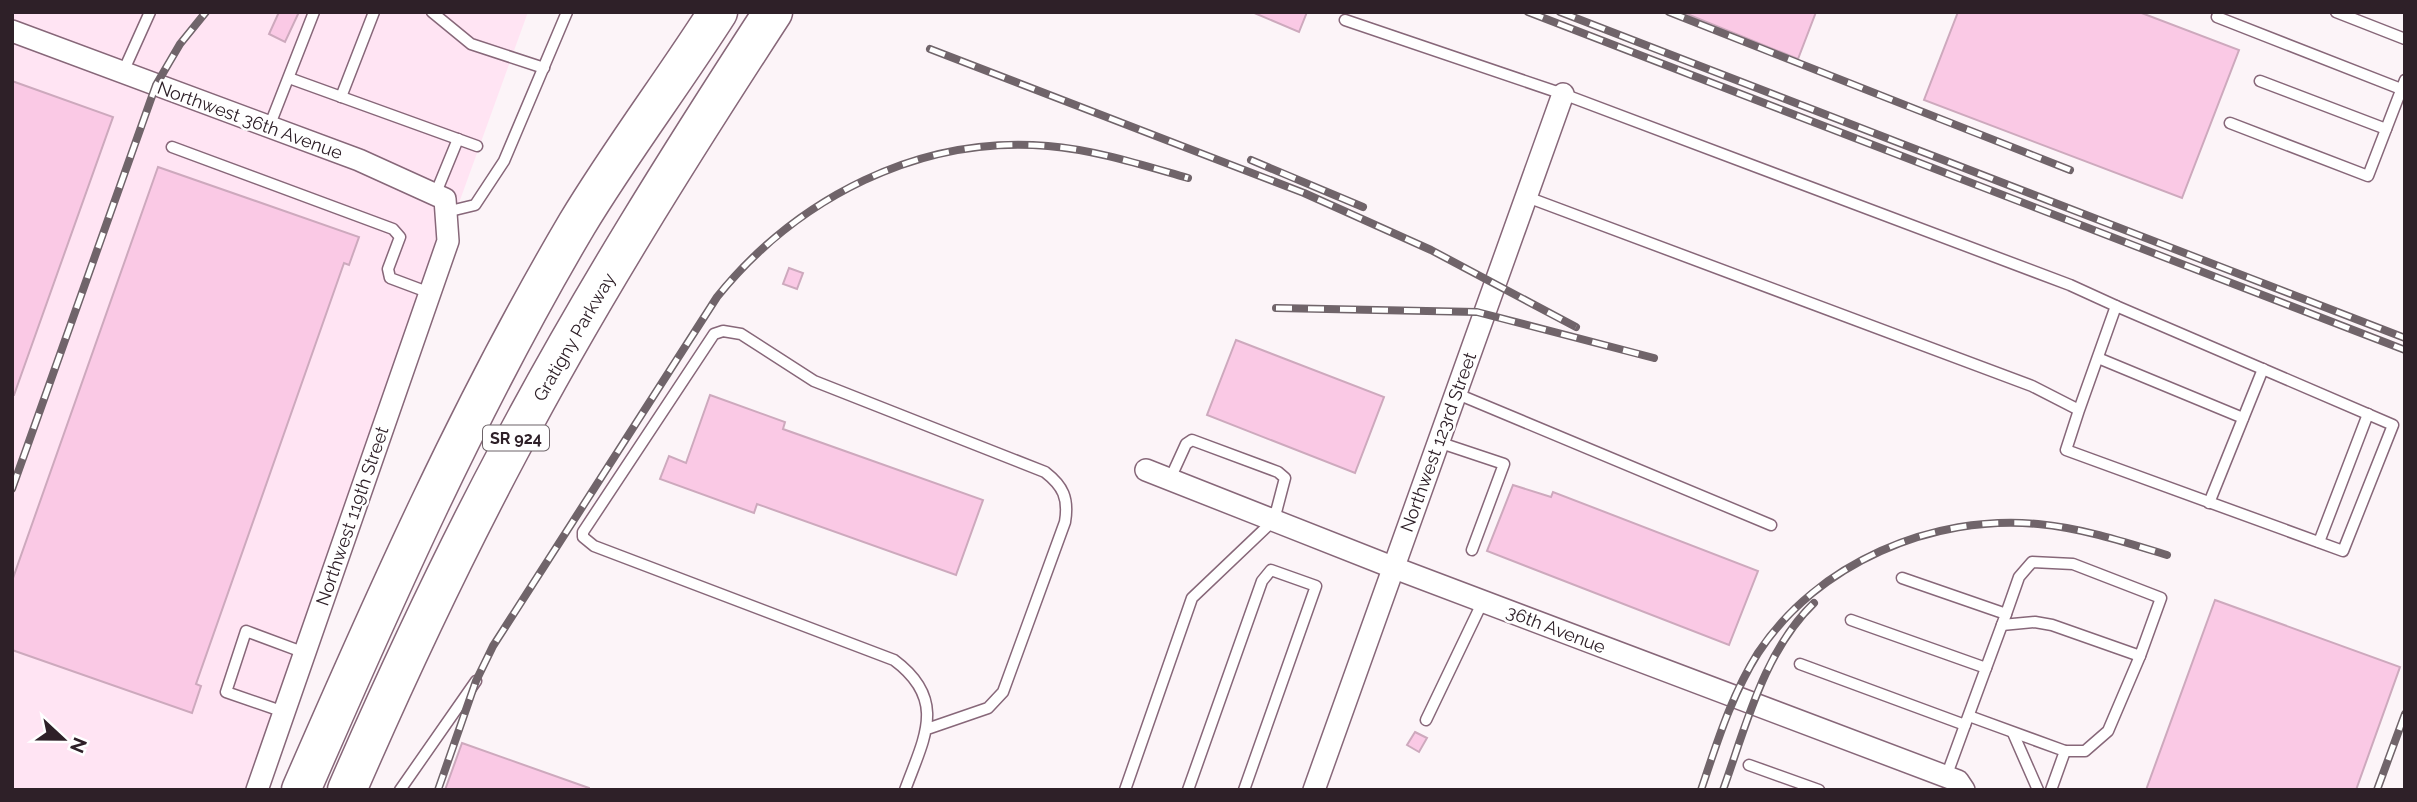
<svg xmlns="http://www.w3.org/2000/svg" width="2417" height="802" viewBox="0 0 2417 802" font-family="Raleway,sans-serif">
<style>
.built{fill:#ffe4f3}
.building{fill:#fac9e5;stroke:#cda9bd;stroke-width:2}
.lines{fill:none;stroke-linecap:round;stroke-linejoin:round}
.lane-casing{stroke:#876779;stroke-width:13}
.street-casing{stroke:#876779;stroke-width:24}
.highway-casing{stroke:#876779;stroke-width:41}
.lane{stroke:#fff;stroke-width:10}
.street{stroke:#fff;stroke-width:21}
.highway{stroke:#fff;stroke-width:38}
.rail-casing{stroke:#70646a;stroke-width:8}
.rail{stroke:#fff;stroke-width:5;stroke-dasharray:16;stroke-linecap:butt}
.labels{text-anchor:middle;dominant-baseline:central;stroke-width:5;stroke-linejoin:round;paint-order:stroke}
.shield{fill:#fff;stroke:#6d6368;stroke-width:2}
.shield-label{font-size:16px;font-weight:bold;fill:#2e2028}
.street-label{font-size:18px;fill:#2e2028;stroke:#fff}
</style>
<rect width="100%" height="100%" fill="#fcf4f8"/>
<polygon class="built" points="12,12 528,12 247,790 12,790"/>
<g class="building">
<polygon points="279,12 299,12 285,42 269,34"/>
<polygon points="1252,12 1307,12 1299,32"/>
<polygon points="1682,12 1816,12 1798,59"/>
<polygon points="1958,12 2139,12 2239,50 2182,198 1924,100"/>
<polygon points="12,81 113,117 14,395 12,395"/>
<polygon points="158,167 359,237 349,265 344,263 196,684 201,686 192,713 12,650 12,581"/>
<polygon points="789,268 803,273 797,289 783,284"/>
<polygon points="1236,340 1384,397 1355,473 1207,415"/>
<polygon points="710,395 785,422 783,429 983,500 956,575 757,504 754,513 660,479 669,456 686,463"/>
<polygon points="1513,485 1551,497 1553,492 1758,571 1729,645 1487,551"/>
<polygon points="2215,600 2400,667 2356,790 2146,790"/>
<polygon points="1415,732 1427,738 1419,752 1407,745"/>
<polygon points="462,743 589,788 589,790 445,790"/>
</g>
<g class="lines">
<g class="lane-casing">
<g id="lane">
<polyline points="432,12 471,44 544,68"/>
<polyline points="2219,12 2217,17 2401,89"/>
<polyline points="2336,12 2405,39"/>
<polyline points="1345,20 1563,94 2070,285 2116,306"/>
<polyline points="123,72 150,12"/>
<polyline points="289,78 477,146"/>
<polyline points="2260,81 2386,129"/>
<polyline points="341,97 374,12"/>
<polyline points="2230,123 2368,176 2405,80"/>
<polyline points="269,127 314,12"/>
<polyline points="172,147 393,229 400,237 388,269 390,278 430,293"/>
<polyline points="435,195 458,139"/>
<polyline points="1527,197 2032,386 2079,410 2066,450 2343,551 2393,425 2116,306 2079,410"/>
<polyline points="446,212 475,205 504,161 567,12"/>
<polyline points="2098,358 2243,418"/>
<polyline points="1455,393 1771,525"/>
<polyline points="1438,442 1504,464 1472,550"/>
<polyline points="2209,503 2263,369"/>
<polyline points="2319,542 2368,414"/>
<polyline points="1902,578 2006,614 1986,668"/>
<polyline points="2002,625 2035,622 2052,625 2140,656 2161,598 2073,564 2032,562 2019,577 2006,614"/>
<polyline points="1800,664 1965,725 1986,668 1851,620"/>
<polyline points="284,712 226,692 246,631 305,653"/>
<polyline points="1969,716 2065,751 2051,790"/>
<polyline points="1426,720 1483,601"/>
<polyline points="2013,733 2038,790"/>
<polyline points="2065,751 2085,751 2108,731 2140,656"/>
<polyline points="1749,765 1819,790"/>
<polyline points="1946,777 1965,725"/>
<polyline points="400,790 476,681"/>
<path d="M905 790C924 738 948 700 894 660L594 546 583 537V532L714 334 723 331 741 334 814 381 1045 472C1063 486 1069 498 1065 522L1003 692 988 708 927 729"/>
<polyline points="1125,790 1192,598 1274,520 1285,478 1278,472 1192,440 1186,444 1170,479"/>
<polyline points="1188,790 1262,581 1271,570 1316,586 1244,790"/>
</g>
</g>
<g class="street-casing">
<g id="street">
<polyline points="12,31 359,160 445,199 448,241 257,790"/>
<polyline points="1146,470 1392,567 1958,781 1964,790"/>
<polyline points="1314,790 1563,94"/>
</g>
</g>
<g class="highway-casing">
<g id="highway">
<path d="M301 790C385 597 470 405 577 224 621 151 672 84 718 12"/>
<path d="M347 790C397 675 450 562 509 451 588 301 680 155 773 12"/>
</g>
</g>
<use href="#lane" class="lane"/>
<use href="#street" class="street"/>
<use href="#highway" class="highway"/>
<g class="rail-casing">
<g id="rail">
<polyline points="1528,12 2405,350"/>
<polyline points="1560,12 2405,338"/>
<polyline points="1669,12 2070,170"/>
<polyline points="930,49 1304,193 1431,250 1576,327"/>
<polyline points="1251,160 1363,207"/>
<polyline points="1276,308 1477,312 1654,358"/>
<polyline points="12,489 156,85 180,44 206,12"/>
<path d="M438 790 476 681 493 646 717 297C797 198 919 135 1048 146 1096 150 1142 165 1188 178"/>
<path d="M1701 790C1717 743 1731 696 1758 653 1817 563 1933 514 2038 524 2082 528 2125 542 2167 555"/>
<path d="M1723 790C1746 726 1764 651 1814 603"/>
<polyline points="2377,790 2405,714"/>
</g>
</g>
<use href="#rail" class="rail"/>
</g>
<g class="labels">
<rect class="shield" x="483" y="425.5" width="66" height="25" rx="5"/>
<g class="shield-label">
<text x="516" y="438">SR 924</text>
</g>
<g class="street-label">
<text transform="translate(250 120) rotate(20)">Northwest 36th Avenue</text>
<text transform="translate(574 337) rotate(-60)">Gratigny Parkway</text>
<text transform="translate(1438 442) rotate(-70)">Northwest 123rd Street</text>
<text transform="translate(352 516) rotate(-71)">Northwest 119th Street</text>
<text transform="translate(1556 629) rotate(21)">36th Avenue</text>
</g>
</g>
<rect width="2417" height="802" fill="none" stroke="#2e2028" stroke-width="28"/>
<g transform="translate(63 739) rotate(112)" stroke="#ffffff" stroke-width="5" paint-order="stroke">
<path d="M0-5L12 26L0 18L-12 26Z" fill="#2e2028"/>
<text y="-10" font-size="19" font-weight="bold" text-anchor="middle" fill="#2e2028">N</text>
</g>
</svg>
